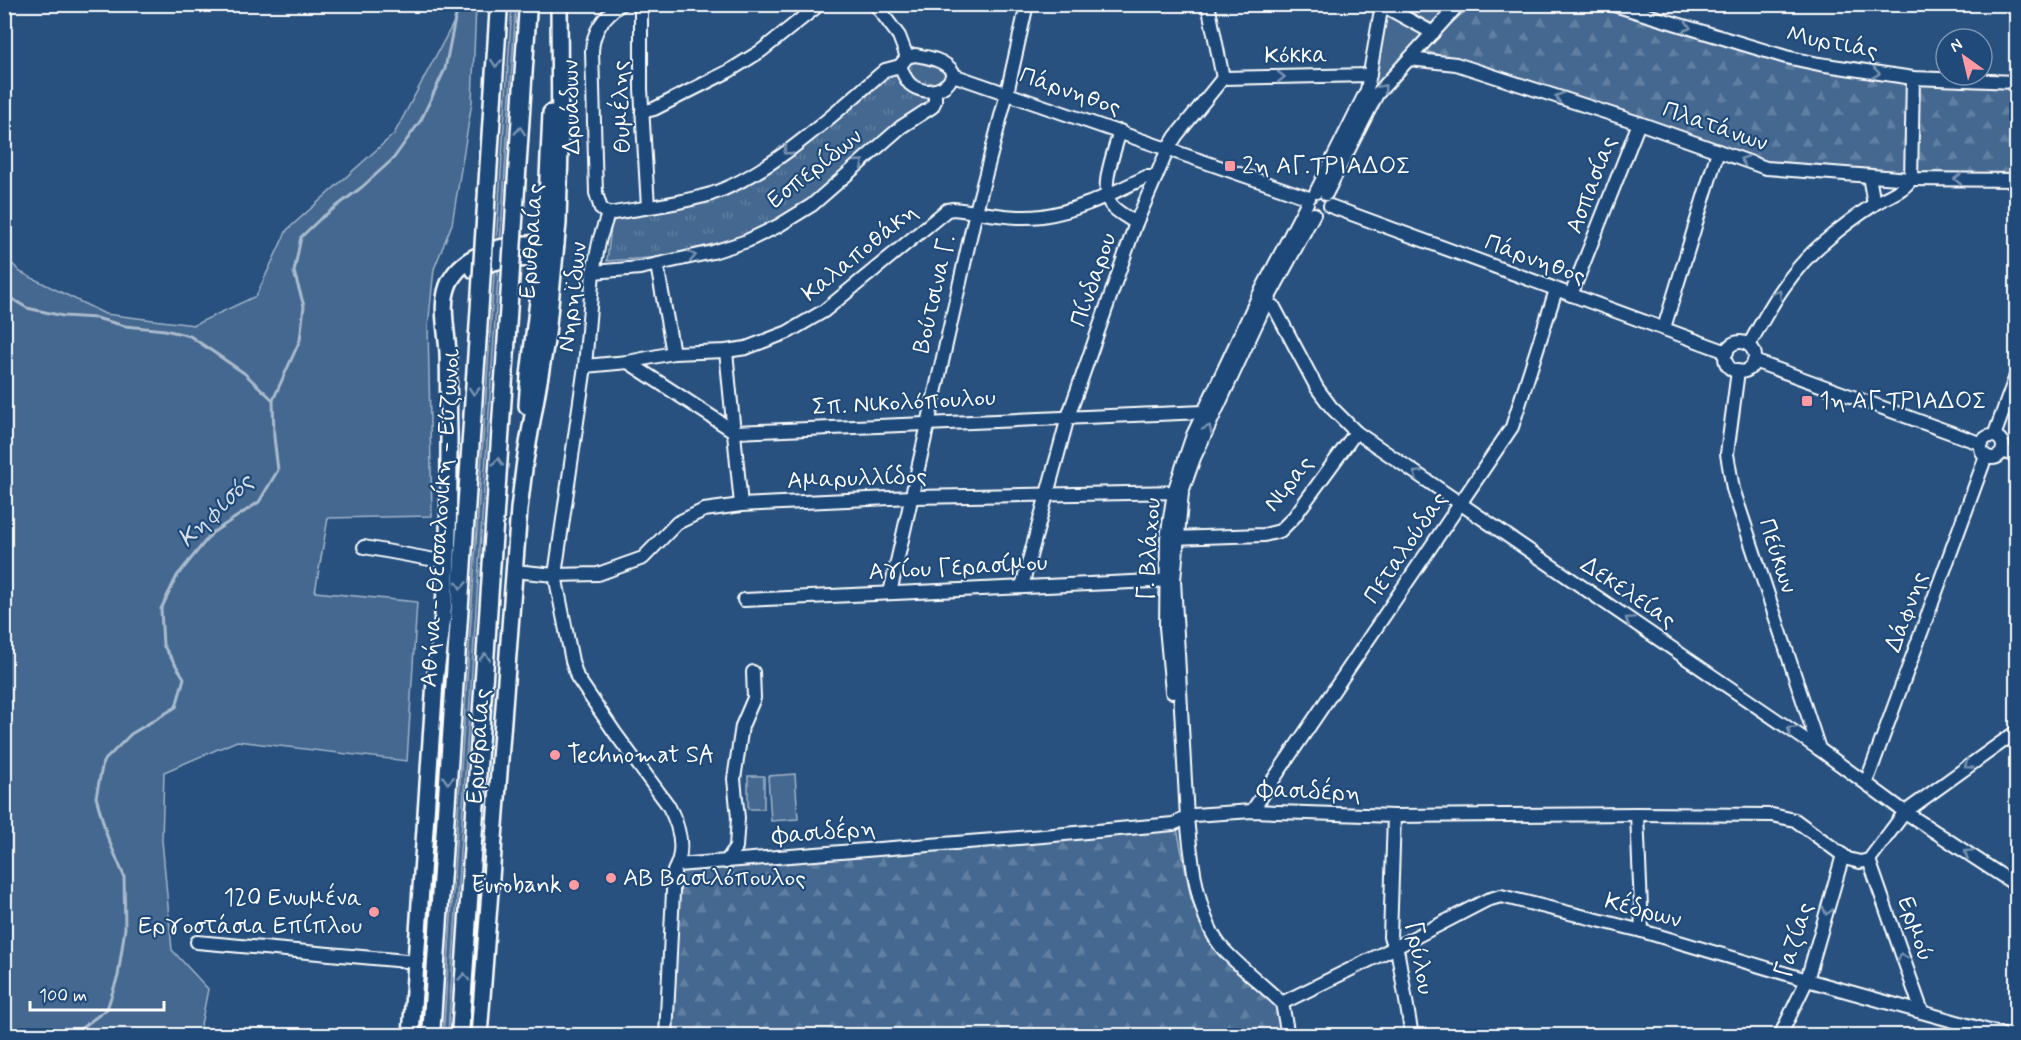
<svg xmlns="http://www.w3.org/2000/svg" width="2021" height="1040" viewBox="0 0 2021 1040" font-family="Mynerve,sans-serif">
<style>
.grass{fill:#446890;stroke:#a2b4c8;stroke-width:1.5}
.forest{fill:url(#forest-firs);stroke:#a2b4c8;stroke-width:1.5}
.park{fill:url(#park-tufts);stroke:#a2b4c8;stroke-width:1.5}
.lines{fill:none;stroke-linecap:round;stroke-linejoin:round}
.stream{stroke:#aabbcd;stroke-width:3}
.minor-casing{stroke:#fff;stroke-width:16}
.major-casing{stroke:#fff;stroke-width:20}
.highway-casing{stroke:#fff;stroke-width:21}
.minor{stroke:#1f4a7a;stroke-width:12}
.major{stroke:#1f4a7a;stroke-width:15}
.highway{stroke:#1f4a7a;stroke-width:16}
.highway-bridge-casing{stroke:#fff;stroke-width:21;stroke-linecap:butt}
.highway-bridge{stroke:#1f4a7a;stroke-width:16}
.oneway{stroke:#7992af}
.poi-dot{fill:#ff9aa2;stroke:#1f4a7a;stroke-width:2}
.labels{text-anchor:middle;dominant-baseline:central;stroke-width:4.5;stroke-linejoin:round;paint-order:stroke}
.street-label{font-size:24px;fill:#fff;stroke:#1f4a7a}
.poi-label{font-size:24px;fill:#fff;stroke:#1f4a7a;text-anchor:start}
.water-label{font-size:26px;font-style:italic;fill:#d4dde6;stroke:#1f4a7a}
</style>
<defs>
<pattern id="forest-firs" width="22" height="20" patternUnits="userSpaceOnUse" patternTransform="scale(1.5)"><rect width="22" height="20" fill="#446890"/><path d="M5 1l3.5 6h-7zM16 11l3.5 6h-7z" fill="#607fa1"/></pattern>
<pattern id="park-tufts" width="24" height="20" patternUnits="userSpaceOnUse" patternTransform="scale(1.5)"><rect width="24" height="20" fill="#446890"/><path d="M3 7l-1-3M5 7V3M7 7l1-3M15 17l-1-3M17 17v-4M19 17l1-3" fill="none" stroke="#607fa1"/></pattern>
</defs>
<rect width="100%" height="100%" fill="#28517f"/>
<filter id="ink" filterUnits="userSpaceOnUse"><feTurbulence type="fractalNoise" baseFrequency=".0167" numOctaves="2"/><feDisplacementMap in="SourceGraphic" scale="12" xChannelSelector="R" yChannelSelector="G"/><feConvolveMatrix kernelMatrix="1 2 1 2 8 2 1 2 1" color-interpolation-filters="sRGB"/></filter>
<g filter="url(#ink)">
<g class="grass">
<polygon points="463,5 476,5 472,102 452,224 434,269 428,327 432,516 328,518 315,592 417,602 407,761 237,741 164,772 162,840 172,950 208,989 199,1035 5,1035 5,256 20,272 105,314 194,325 256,296 287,230 394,134"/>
<polygon points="512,5 516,5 448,1035 443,1036"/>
<polygon points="1385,13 1426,34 1377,85 1373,83"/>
<polygon points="795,774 798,819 771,821 768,776"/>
<rect x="748" y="776" width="16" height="33"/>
</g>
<g class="forest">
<polygon points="1472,5 1594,5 1782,61 1852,75 1920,84 2016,88 2016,174 1891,173 1767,164 1471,64 1425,51 1438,35"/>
<polygon points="1177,828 1191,898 1200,920 1222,956 1234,969 1281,1009 1285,1036 672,1036 679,872"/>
</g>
<g class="park">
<polygon points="1399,5 1449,5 1432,24"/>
<path d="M912 62H920L946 71 947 75 929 87C917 84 910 79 906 67Z"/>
<polygon points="896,76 900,76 903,86 911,92 929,94 927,105 828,185 785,218 736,238 663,257 607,261 612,219 685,206 781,162 804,146 890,77"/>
</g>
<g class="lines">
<g class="stream">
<polyline points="4,294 27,308 63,316 96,318 125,326 165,330 190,336 244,373 273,400"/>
<polyline points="4,1033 9,1036"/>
<polyline points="71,1036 107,1009 118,976 125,928 124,876 107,836 96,797 103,762 131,734 176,707 184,678 163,645 161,609 177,576 212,533 259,502 278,470 274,437 273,400 300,340 304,306 294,272 301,237 320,219 362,187 393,159 421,120 445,69 458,4"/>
</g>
<g class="minor-casing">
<g id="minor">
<polyline points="641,4 641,89 648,207"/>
<polyline points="875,4 899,36 907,57"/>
<polyline points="1208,4 1223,78"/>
<polyline points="1611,4 1786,57 1819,64 1913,78 2016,82"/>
<polyline points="2016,4 2016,5"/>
<polyline points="1382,5 1433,33"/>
<path d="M915 55C928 57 945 60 953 72 950 92 924 96 910 84 905 79 903 73 900 66L907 57Z"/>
<polyline points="1409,59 1456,64 1639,123 1766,168 1911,179 2016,180"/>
<polyline points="953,75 1309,198"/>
<polyline points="1223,78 1370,75"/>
<polyline points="642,112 654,109 729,71 761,51 820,4"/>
<path d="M1120 131C1115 150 1098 190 1112 206 1118 213 1129 218 1136 223"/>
<polyline points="1869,176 1874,204"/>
<polyline points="1316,192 1367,90 1382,4"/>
<polyline points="1326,194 1377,94 1459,4"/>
<polyline points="1330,206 1727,352"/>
<path d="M608 214 600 238 593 272 585 366 555 575 572 661 577 677 615 733 668 805C679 825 686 850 674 871L666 1036"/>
<path d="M608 214C642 208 678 204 711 194 771 174 837 111 885 70L900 66"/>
<path d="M608 214 601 209 596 193 592 51C593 30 604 16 621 4"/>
<polyline points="657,265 673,353"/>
<polyline points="593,272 640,268 713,252 747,241 778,226 812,205 901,127 932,107 935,101 935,90"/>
<polyline points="1571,295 1639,123"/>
<polyline points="1258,297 1274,307 1317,388 1331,407 1356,432 1819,749 1905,812 2016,885"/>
<polyline points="1664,328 1718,151"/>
<circle cx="1740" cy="357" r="15"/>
<path d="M1749 345C1771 305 1792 267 1829 238 1843 226 1858 215 1873 205 1886 196 1903 192 1911 179L1913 78"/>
<polyline points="726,351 741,505"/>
<polyline points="1754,361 1982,444"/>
<polyline points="628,362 735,432 1204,412"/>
<path d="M585 366 628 362 673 353 726 351 746 348 788 332 824 311 947 210 953 209C982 212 1013 220 1042 216 1079 211 1112 193 1146 177H1156"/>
<polyline points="1738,371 1727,454 1733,489 1819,749"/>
<polyline points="1994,436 2016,376"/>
<circle cx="1992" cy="447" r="11"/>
<polyline points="2003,451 2016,456"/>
<polyline points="1171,538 1264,535 1280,531 1294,517 1356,432"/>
<polyline points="364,547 446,562"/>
<polyline points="514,571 555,575 598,574 643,558 677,523 704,510 741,505 912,497 1182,492"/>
<polyline points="1022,586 1068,417 1136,223 1168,149 1176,136 1223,78"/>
<polyline points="890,593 976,211 1007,93 1027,4"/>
<polyline points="744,600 1174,580"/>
<polyline points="1172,692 1166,627 1167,538 1174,492 1193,435 1258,297 1307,203"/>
<polyline points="1866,783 1986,456"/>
<polyline points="1252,811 1512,427 1556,290"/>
<polyline points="1637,814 1642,931"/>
<polyline points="1394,816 1390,937 1398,954 1412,1036"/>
<polyline points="1869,860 1922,1012"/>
<polyline points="726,862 736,847 738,818 734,779 742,726 754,698 753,672"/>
<polyline points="677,865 1043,836 1173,824 1194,815 1252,811 1394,816 1637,814 1772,815 1795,820 1848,859 1860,862 1869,860 1905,812 2016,732"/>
<polyline points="197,942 417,962"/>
<path d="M1282 1003C1263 985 1242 969 1224 950 1197 921 1191 856 1187 818L1174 580 1182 492 1194 458 1267 301 1314 214"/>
<polyline points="1282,1003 1398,946 1487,900 1501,896 1642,931 1807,980 2007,1036"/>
<polyline points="1282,1003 1288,1036"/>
<polyline points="1780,1036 1807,980 1843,855"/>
</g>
</g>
<g class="major-casing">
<g id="major">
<path d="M474 270C499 256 526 258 553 259"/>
<polyline points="527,406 529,376 545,243 551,113"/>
<path d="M411 1036C419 923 426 809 434 696 435 672 440 648 442 624 449 562 449 497 449 434 448 407 449 380 448 353 447 330 439 303 450 281 469 246 521 242 556 244"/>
<polyline points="479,1036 519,509 525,461 547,335 558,223 560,147 559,4"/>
</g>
</g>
<g class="highway-casing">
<g id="highway">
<polyline points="516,189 528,4"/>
<polyline points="487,190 499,4"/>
<polyline points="431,1036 478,333"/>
<polyline points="460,1036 507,333"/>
</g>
</g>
<use href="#minor" class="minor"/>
<use href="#major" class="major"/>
<use href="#highway" class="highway"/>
<g class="highway-bridge-casing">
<g id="highway-bridge">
<polyline points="478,333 487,190"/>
<polyline points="507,333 516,189"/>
</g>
</g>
<use href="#highway-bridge" class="highway-bridge"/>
</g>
<defs><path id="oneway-chevron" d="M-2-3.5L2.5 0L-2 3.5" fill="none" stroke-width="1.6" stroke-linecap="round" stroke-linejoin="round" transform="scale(1.5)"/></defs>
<g class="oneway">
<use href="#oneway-chevron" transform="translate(1687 27) rotate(17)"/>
<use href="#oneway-chevron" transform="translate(496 63) rotate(94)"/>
<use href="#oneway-chevron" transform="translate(1876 73) rotate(8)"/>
<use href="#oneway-chevron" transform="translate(1281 77) rotate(-1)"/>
<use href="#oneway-chevron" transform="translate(1383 88) rotate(-49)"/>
<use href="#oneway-chevron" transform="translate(1559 97) rotate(-162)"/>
<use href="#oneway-chevron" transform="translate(520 131) rotate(-86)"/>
<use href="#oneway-chevron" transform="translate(787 151) rotate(142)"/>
<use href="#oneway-chevron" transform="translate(1744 160) rotate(-161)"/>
<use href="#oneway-chevron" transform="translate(860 163) rotate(-41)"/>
<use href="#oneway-chevron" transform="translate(1958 179) rotate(-179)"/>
<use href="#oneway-chevron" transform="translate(692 256) rotate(-11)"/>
<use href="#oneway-chevron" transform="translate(1778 294) rotate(-57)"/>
<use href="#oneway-chevron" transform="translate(474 391) rotate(94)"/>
<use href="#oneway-chevron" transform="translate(1208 429) rotate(-65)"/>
<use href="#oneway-chevron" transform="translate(498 462) rotate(-86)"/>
<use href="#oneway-chevron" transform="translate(1417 474) rotate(-145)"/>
<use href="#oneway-chevron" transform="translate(461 585) rotate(94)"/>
<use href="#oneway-chevron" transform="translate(1629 620) rotate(-146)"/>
<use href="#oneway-chevron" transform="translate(485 657) rotate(-86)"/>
<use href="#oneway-chevron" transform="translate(1791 730) rotate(-146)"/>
<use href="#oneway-chevron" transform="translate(1968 765) rotate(145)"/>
<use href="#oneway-chevron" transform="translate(448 780) rotate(94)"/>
<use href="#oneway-chevron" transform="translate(1968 853) rotate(-146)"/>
<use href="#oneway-chevron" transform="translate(1827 911) rotate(106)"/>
<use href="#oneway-chevron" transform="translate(1902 957) rotate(-109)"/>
<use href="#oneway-chevron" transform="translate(464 977) rotate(-86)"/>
</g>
</g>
<g class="poi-dot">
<rect x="1224" y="160" width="12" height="12" rx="3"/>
<rect x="1801" y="395" width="12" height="12" rx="3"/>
<circle cx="555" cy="755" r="6"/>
<circle cx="611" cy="878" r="6"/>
<circle cx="574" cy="885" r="6"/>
<circle cx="374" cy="912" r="6"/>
</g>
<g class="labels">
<g class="street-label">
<text transform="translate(1832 43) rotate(11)">Μυρτιάς</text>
<text transform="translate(1296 56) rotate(-1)">Κόκκα</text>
<text transform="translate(1070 92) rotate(19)">Πάρνηθος</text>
<text transform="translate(572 107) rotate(-91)">Δρυάδων</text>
<text transform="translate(622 107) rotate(-92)">Θυμέλης</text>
<text transform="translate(1715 127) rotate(19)">Πλατάνων</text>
<text transform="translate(815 169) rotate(-38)">Εσπερίδων</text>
<text transform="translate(1592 185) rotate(-69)">Ασπασίας</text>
<text transform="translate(532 241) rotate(-86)">Ερυθραίας</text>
<text transform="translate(860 253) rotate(-39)">Καλαποθάκη</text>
<text transform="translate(1535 260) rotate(20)">Πάρνηθος</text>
<text transform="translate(1094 280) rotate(-71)">Πίνδαρου</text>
<text transform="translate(935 294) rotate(-77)">Βούτσινα Γ.</text>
<text transform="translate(573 297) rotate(-83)">Νηρηϊδων</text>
<text transform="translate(904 403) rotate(-3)">Σπ. Νικολόπουλου</text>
<text transform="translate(857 479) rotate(-2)">Αμαρυλλίδος</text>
<text transform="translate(1289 484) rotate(-51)">Νιρας</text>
<text transform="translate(441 518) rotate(-86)">Αθήνα - Θεσσαλονίκη - Εύζωνοι</text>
<text transform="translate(1406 548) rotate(-56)">Πεταλούδας</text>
<text transform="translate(1150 549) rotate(-86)">Γ. Βλάχου</text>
<text transform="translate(1777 556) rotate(72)">Πεύκων</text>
<text transform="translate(958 568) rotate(-3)">Αγίου Γερασίμου</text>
<text transform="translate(1628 593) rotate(34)">Δεκελείας</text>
<text transform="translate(1907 612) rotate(-70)">Δάφνης</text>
<text transform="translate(479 746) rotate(-86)">Ερυθραίας</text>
<text transform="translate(1309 792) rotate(2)">Φασιδέρη</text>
<text transform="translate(824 833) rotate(-5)">Φασιδέρη</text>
<text transform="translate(1643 911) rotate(15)">Κέδρων</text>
<text transform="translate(1915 929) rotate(71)">Ερμού</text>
<text transform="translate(1795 940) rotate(-72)">Γαζίας</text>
<text transform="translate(1419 958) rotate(80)">Γρύλου</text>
</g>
<g class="poi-label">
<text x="1242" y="166">2η ΑΓ.ΤΡΙΑΔΟΣ</text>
<text x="1819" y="401">1η ΑΓ.ΤΡΙΑΔΟΣ</text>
<text x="567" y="755">Technomat SA</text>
<text x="623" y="878">ΑΒ Βασιλόπουλος</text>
<text x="562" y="885" text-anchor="end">Eurobank</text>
<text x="362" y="898" text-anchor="end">120 Ενωμένα<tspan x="362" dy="28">Εργοστάσια Επίπλου</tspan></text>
</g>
<g class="water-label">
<text transform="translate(216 511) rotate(-44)">Κηφισός</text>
</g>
</g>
<rect width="2021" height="1040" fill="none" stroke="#1f4a7a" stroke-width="24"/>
<rect x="12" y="12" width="1997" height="1016" fill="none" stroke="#fff" stroke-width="2" filter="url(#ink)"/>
<g transform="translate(1964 57) rotate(326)"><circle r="28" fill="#1f4a7a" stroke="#7992af" stroke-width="1.5"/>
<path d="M0-4.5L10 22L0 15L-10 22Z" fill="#ff9aa2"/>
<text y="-9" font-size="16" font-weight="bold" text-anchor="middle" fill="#ffffff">N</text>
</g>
<path d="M30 1001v9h134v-9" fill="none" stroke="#ffffff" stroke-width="3"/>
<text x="39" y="1001" font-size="18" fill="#ffffff" stroke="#1f4a7a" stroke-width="4.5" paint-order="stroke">100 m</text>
</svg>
